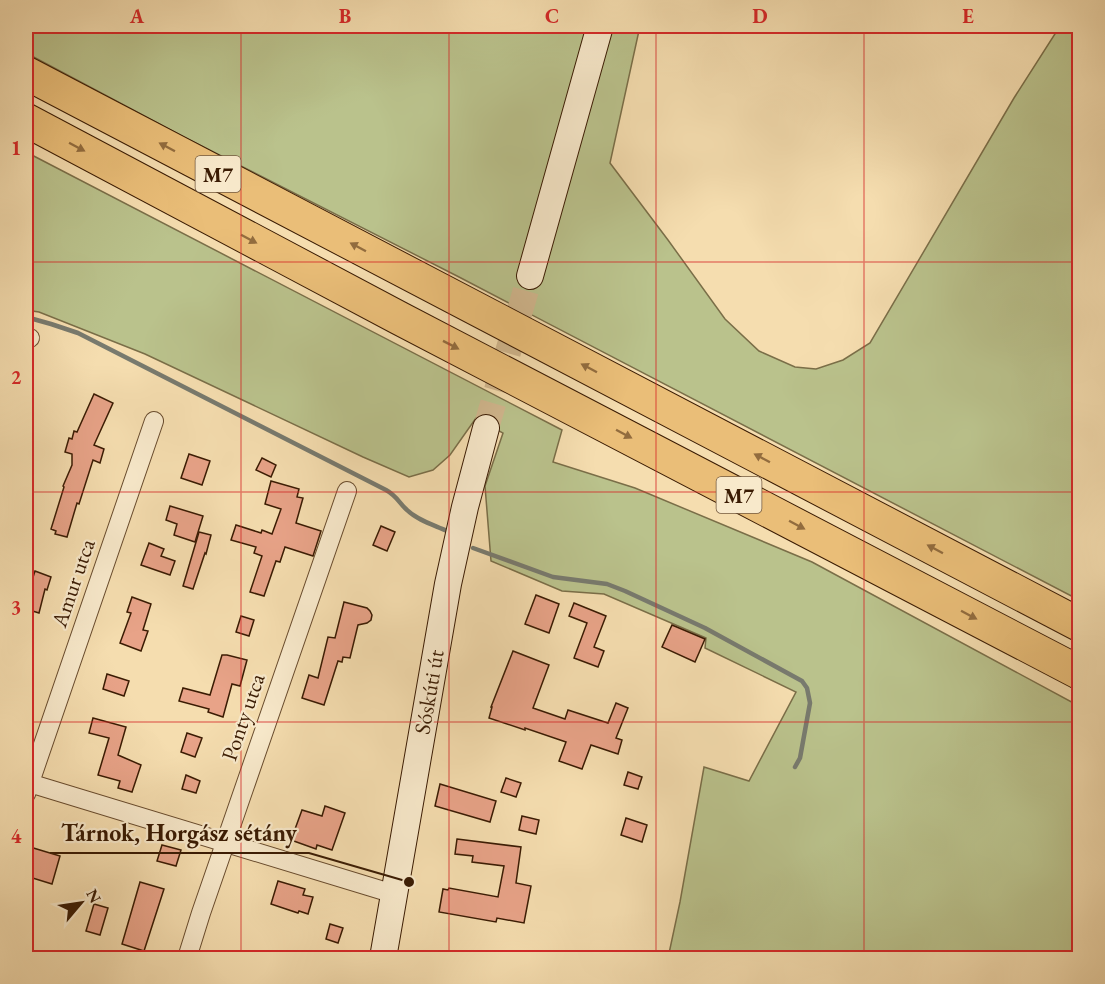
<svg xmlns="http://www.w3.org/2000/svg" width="1105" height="984" viewBox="0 0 1105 984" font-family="'EB Garamond',serif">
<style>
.green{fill:#bac28c;stroke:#7a6e48;stroke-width:1.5}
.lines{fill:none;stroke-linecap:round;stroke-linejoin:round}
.stream{stroke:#787a6e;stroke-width:4.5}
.building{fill:#e8a388;stroke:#3a1b03;stroke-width:1.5}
.secondary-tunnel{stroke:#d0b68d;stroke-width:26;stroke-dasharray:26 13;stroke-linecap:butt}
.minor-casing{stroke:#694c2e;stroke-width:20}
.secondary-casing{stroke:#3a1b03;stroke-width:28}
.motorway-casing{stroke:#3a1b03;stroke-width:35}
.minor{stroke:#f8e9cb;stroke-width:18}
.secondary{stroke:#f8e9cb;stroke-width:26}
.motorway{stroke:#eabe78;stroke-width:33}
.oneway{fill:#926c3e}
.grid{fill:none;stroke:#d62828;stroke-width:1.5;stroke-opacity:0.55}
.labels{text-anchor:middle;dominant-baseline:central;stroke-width:4.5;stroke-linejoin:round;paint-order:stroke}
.shield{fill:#f8e9cb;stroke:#73593f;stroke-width:1.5}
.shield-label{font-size:21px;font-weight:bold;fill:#3a1b03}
.street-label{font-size:22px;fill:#3a1b03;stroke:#f8e9cb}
.leader{fill:none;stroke:#3a1b03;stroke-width:2}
.callout-dot{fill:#3a1b03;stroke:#f8e9cb;stroke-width:2}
.callout-label{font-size:24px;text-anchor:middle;font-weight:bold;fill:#3a1b03;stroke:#f8e9cb;stroke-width:4.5;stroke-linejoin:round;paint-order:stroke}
.neatline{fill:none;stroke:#d62828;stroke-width:2}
.grid-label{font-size:20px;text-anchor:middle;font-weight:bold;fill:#d62828}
</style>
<rect width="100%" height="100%" fill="#f5ddaf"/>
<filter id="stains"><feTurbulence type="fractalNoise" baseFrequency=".00333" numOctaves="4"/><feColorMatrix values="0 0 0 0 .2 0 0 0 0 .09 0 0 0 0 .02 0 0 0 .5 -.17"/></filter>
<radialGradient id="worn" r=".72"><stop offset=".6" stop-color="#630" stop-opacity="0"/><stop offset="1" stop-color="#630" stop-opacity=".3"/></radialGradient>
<g class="green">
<polygon points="26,26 640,26 610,163 668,240 725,319 759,351 795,367 816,369 843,360 870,343 1014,98 1060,26 1079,26 1079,600 459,277 182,136 26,53"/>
<polygon points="26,152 562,430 553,462 635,488 812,562 1079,706 1079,958 668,958 680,902 704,767 749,781 796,692 705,648 706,638 604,594 562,591 491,561 485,486 503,433 476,418 450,455 433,470 409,477 363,457 145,354 39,312 26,310"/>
</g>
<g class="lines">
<g class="stream">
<path d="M26 317 51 324 78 333 386 490C397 496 399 503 407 510 417 520 434 525 447 531"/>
<polyline points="473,548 553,577 607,584 625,591 705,628 802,681 807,688 810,703 800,758 795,767"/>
</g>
</g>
<g class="building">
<polygon points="94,394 113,403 94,445 104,449 100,463 93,460 79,504 77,503 67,537 55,534 56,531 51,529 64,487 63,486 72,465 72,454 65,452 69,438 72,439 74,431 77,432"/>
<polygon points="189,454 210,461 202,485 181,478"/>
<polygon points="262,458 276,465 271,477 256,470"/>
<polygon points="271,481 299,489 297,497 303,498 296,523 321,531 313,556 285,547 280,562 276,561 264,596 250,592 262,556 254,553 256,547 231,540 236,525 261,533 262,530 272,534 281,509 265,504"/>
<polygon points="170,506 203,516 195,542 174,535 177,524 166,520"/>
<polygon points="381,526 395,532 387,551 373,545"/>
<polygon points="199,532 211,535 206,554 205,553 193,589 183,586"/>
<polygon points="149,543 164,549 161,556 175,561 170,575 141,565"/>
<polygon points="35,571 51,577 47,590 45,589 39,613 26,609 26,599"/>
<polygon points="536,595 559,604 549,633 525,624"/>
<polygon points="132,597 151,604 143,630 148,631 141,651 120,643 131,613 127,612"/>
<polygon points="344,602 367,608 370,611 372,615 371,620 367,623 358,625 350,658 343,657 342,662 338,661 324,705 302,698 309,675 318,678 328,637 335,638"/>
<polygon points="574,603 606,616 594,647 604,651 598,667 574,658 587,623 569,616"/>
<polygon points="241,616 254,620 249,636 236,632"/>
<polygon points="672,625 705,639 695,662 662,647"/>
<polygon points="513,651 549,665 533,708 565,719 568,710 608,723 616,703 628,708 616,738 622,740 618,754 591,745 582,769 559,761 566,742 525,728 525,730 489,718 492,707 491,707"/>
<polygon points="222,655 227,655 247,660 240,686 232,684 223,717 208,712 209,709 179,701 183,688 210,695"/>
<polygon points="107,674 129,681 124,696 103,689"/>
<polygon points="93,718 126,727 118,755 141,765 132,792 118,788 120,781 98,775 109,738 89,733"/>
<polygon points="187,733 202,738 195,757 181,752"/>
<polygon points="628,772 642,777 638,789 624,785"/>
<polygon points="186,775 200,781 196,793 182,789"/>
<polygon points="506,778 521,783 516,797 501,792"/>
<polygon points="440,784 496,801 490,822 435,806"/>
<polygon points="325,806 345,813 332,850 317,845 316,849 291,840 302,810 322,816"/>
<polygon points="522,816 539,820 536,834 519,830"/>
<polygon points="626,818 647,825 642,842 621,835"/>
<polygon points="457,839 521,847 516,883 531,886 524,923 497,918 496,922 439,912 443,889 448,890 449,888 498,897 504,866 472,862 473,856 455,854"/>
<polygon points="162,845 181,850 176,866 157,861"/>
<polygon points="30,847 60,856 52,884 26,876 26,852 28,853"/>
<polygon points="278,881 305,889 303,895 313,897 308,914 299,911 298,913 271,904"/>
<polygon points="140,882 164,889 144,951 122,944"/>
<polygon points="94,904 108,908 100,935 86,931"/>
<polygon points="330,924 343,928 338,943 326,939"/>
</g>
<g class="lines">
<polyline class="secondary-tunnel" points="486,428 530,276"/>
<g class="minor-casing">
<g id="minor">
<polyline points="26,337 30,338"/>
<polyline points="26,782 394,894"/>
<polyline points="26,794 154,421"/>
<polyline points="187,958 201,913 347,491"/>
</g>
</g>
<g class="secondary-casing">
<g id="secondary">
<polyline points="530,276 600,26"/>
<polyline points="383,958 448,584 465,507 486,428"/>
</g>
</g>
<g class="motorway-casing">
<g id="motorway">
<polyline points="26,73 1080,625"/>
<polyline points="26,120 399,318 1080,673"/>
</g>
</g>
<use href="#minor" class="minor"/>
<use href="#secondary" class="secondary"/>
<use href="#motorway" class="motorway"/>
</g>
<defs><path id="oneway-solid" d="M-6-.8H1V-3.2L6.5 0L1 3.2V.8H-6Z" transform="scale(1.5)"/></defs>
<g class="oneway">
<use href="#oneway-solid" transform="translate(77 147) rotate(28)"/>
<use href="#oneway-solid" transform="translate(167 147) rotate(-152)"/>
<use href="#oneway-solid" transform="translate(249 239) rotate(28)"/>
<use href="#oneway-solid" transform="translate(358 247) rotate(-152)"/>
<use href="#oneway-solid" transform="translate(451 345) rotate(27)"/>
<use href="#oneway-solid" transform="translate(589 368) rotate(-152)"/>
<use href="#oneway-solid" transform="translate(624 434) rotate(28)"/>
<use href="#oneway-solid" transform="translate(762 458) rotate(-152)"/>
<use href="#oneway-solid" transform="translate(797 525) rotate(28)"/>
<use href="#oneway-solid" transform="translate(935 549) rotate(-152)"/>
<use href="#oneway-solid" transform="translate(969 615) rotate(28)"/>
</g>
<path class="grid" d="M241 26V958M449 26V958M656 26V958M864 26V958M26 262H1080M26 492H1080M26 722H1080"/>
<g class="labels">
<g class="shield">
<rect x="195.5" y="156" width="45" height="36" rx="4.5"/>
<rect x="716.5" y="477" width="45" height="36" rx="4.5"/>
</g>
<g class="shield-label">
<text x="218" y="174">M7</text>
<text x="739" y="495">M7</text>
</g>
<g class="street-label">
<text transform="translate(73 583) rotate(-71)">Amur utca</text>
<text transform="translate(429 692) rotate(-80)">Sóskúti út</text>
<text transform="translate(243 717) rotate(-71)">Ponty utca</text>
</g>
</g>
<path class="leader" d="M409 882L309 853H50"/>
<circle class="callout-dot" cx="409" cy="882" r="6"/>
<g class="callout-label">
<text x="179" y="841">Tárnok, Horgász sétány</text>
</g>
<rect width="1105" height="984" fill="none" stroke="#f5ddaf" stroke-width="66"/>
<g transform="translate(81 903) rotate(61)" stroke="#f8e9cb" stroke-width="4.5" paint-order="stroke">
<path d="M0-4.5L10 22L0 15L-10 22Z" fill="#3a1b03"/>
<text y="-9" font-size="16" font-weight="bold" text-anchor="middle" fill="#3a1b03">N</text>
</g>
<rect x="33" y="33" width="1039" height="918" class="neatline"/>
<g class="grid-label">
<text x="137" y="23">A</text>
<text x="345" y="23">B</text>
<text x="552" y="23">C</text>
<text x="760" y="23">D</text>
<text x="968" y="23">E</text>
<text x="16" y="155">1</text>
<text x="16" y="384">2</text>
<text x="16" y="614">3</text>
<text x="16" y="843">4</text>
</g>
<rect width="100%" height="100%" filter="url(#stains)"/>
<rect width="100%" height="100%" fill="url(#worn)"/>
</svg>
